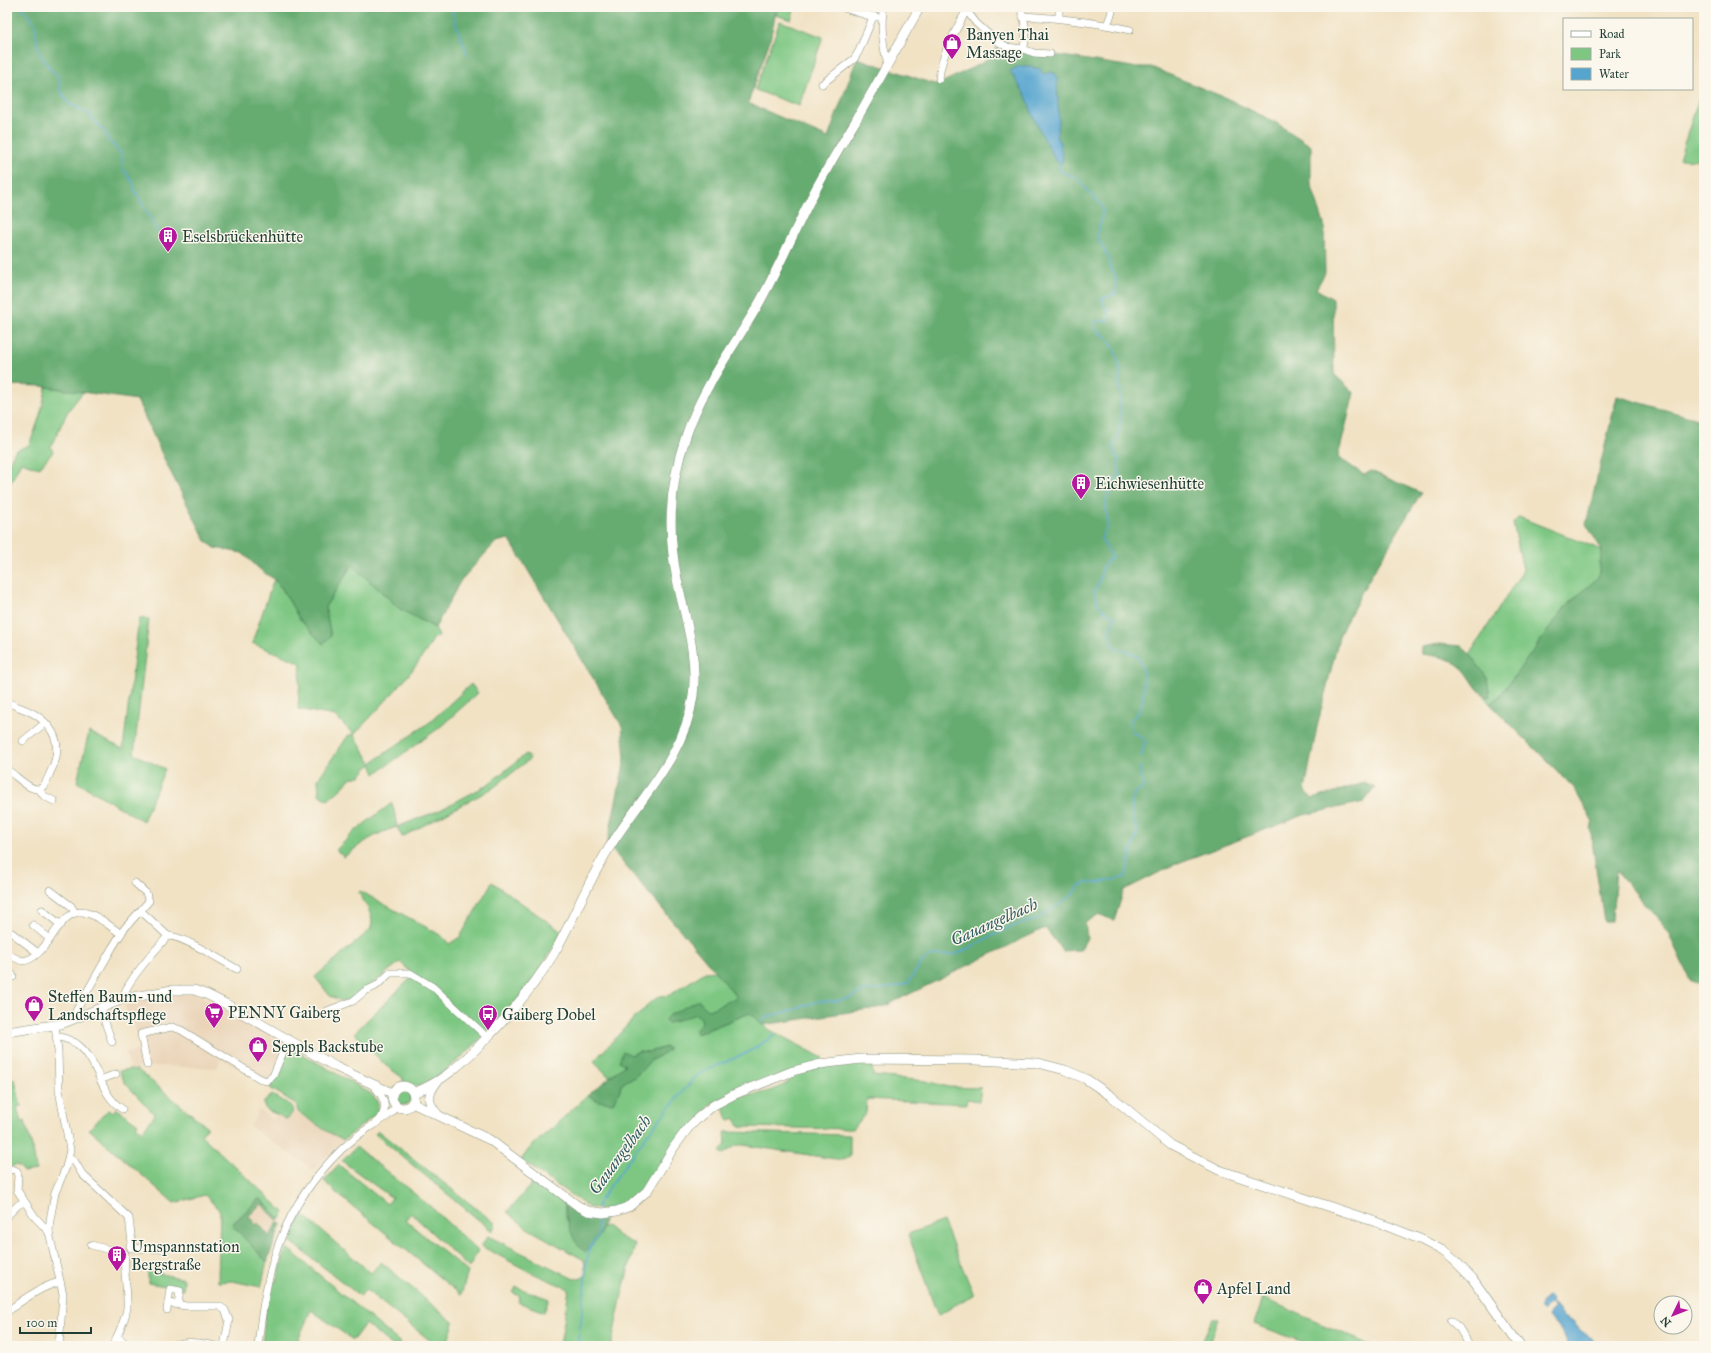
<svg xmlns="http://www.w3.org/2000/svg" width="1711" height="1353" viewBox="0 0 1711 1353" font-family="'IM FELL Great Primer',serif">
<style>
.built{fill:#ead4b8}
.green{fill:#7ec783;stroke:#4e825c}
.forest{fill:#66ac71;stroke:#427452}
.water{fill:#56a5cf;stroke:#3a7182}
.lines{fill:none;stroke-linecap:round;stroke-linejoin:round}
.stream{stroke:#56a5cf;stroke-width:1.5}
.minor-casing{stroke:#88907c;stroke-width:8}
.major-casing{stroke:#88907c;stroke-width:10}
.minor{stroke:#fff;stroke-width:7}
.major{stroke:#fff;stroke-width:9}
.labels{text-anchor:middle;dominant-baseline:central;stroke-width:3;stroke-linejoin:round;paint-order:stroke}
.poi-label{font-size:16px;fill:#1f3d34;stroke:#fbf7ec;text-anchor:start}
.water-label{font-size:17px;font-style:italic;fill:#305c62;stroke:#fbf7ec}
</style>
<rect width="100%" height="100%" fill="#fbf7ec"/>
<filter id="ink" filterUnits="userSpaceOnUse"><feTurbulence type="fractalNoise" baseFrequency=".025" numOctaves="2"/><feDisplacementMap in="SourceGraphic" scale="8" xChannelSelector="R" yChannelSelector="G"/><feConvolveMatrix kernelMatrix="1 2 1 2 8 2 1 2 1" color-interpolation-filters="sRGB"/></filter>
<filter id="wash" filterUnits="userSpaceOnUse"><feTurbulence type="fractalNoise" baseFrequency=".012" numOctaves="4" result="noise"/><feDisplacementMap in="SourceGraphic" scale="16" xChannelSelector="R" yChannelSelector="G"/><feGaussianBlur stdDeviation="0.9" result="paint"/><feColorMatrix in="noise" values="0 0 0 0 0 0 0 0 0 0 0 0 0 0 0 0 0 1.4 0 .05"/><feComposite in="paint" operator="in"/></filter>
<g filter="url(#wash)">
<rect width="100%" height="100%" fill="#f1e2c4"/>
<g class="built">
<polygon points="192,993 203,997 239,1016 285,1044 267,1085 221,1059 217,1068 157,1066 130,1069 126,1053 140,1050 133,1019 129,1020 124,1003 178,994"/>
<polygon points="259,1110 273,1119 277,1115 286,1121 293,1111 328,1132 344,1140 313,1169 250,1127"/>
<polygon points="261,1204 277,1220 270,1237 262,1228 258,1223 256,1225 249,1216"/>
</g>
<g class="green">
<polygon points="779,7 795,7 791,20 776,15"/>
<polygon points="780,21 823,37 799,106 755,90"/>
<polygon points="1704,83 1704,160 1679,159"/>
<path d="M46 387 83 392 68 411 51 446 53 452 39 468 21 462 7 490V467L15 451 29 445C37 426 43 408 46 387Z"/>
<polygon points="1519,517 1602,550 1598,578 1567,605 1499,697 1490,704 1484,696 1489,697 1487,678 1470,654 1523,570 1513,523"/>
<path d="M352 564 400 609 435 628 439 636 434 638C415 673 381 705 354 735L371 763 430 722 471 684 478 693 439 728 375 774 371 764 360 776 350 778 344 786 328 800 319 794 318 779 347 737 353 734 335 716 298 709 301 663 252 643 274 579 283 590 300 620 331 636 325 607Z"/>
<polygon points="139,618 149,619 134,754 165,769 143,821 77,782 89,732 123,749"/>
<path d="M526 754 530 759 493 788 402 837 397 827C374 834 362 843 344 857L336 850 355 831 392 803 394 810 397 827 440 810 487 785Z"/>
<path d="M492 882 562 932 540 970 507 1013 462 1057 437 1077 417 1087 403 1082V1078L385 1065 354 1033 414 975 400 962 357 996 344 1002 330 996 315 977 370 930C376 917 365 904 359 893L360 891 435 932 443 937 449 944 460 937Z"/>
<polygon points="715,971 738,997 709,1010 705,1008 700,1001 668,1023 696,1013 701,1018 702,1022 696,1030 697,1034 750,1013 770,1030 823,1058 822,1061 712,1103 643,1189 635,1198 622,1206 601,1210 588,1207 521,1160 529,1149 588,1095 598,1101 620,1090 621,1085 626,1081 635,1077 650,1061 669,1050 667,1047 648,1052 639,1051 631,1055 625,1065 609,1077 594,1061 634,1018 643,1011 648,1004 660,996 670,995 705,972"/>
<path d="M290 1051H297L370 1093C377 1099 381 1106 376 1114L344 1140 328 1132 298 1112 296 1104 270 1088 286 1054Z"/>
<path d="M872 1062 873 1076 926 1081 948 1087 981 1088 979 1101 967 1099 966 1104 867 1099 866 1113 853 1129 743 1127 739 1125 734 1118 729 1121 722 1105C726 1103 731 1099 736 1098 756 1093 784 1093 796 1073L817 1067Z"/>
<polygon points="130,1069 138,1070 207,1127 201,1135 284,1212 281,1219 260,1198 232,1224 267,1262 261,1287 232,1281 218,1282 220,1211 205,1195 174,1203 89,1129 108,1110 113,1112 116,1108 138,1124 136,1126 142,1131 155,1115 125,1083 119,1071"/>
<path d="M7 1079 15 1080 21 1106 17 1107 21 1122 25 1121C29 1138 35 1153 36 1170L23 1172 21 1168 16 1165 7 1168Z"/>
<circle cx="403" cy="1097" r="8"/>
<path d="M272 1095C279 1099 291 1103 293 1111L288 1119H284C279 1113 270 1114 264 1107V1102Z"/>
<polygon points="378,1131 496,1224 492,1231 375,1134"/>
<polygon points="725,1132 850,1135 850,1157 842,1160 743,1145 737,1145 723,1154 720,1152 726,1144"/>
<polygon points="356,1147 431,1207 478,1251 469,1268 411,1213 405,1220 468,1272 461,1295 334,1191 324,1181 339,1165 387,1204 392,1198 342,1161"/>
<polygon points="536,1179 564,1203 566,1219 600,1235 603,1226 608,1227 619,1236 635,1245 623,1290 611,1346 560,1346 569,1289 530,1272 481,1246 488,1236 574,1279 586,1276 584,1260 527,1228 507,1212"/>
<polygon points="302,1214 371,1273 381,1262 454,1323 449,1338 449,1346 437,1346 366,1290 360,1296 289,1240"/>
<polygon points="943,1221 974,1295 960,1302 938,1316 908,1234"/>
<polygon points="286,1247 404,1346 393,1346 365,1324 353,1340 311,1310 296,1345 286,1341 283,1346 262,1346 266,1305 271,1281 277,1281"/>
<polygon points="148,1271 184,1279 183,1289 148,1283"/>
<polygon points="516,1287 549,1299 544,1312 518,1302 520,1296 513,1293"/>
<polygon points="1263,1298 1372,1346 1314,1346 1254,1324"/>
<polygon points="1212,1319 1218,1319 1208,1346 1200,1346"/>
</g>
<g class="forest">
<path d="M7 7H777L770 40 748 103 828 138 857 58 937 85 984 62 1002 42 1029 51 1056 55 1133 67H1151L1226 98 1275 122 1311 146V184L1324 224 1325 273 1316 289 1333 299 1334 374 1354 393 1338 457 1364 475 1371 471 1421 493 1362 591C1356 607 1345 620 1339 637L1317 727 1305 789 1312 799 1364 783 1375 788 1364 802 1304 815 1178 863 1124 890 1114 921 1099 914 1085 923 1087 938 1080 950 1063 951 1045 928 883 1007 762 1025 750 1013 696 1034V1030L702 1022 701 1018 696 1014 668 1023 666 1022 665 1019 668 1016 696 1001H700L705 1008 709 1010 737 997 607 844 625 759 622 726 509 539 496 542 461 580 435 628 400 609 352 565 325 607 331 636 323 644 300 620 283 590 274 579 263 572 242 553 215 548 206 541 167 465 137 400 41 386 7 385Z"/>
<polygon points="1617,396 1704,421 1704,987 1690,980 1667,930 1616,870 1612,921 1604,921 1590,828 1593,823 1574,788 1490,704 1499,697 1566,606 1598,578 1602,550 1586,524"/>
<path d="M1439 644 1461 646 1470 654 1487 678 1490 697C1476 694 1472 677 1462 668 1449 657 1438 656 1421 654L1422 647Z"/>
<polygon points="667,1047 669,1050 650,1061 635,1077 626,1081 621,1085 620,1090 613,1103 598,1101 588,1095 625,1065 619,1061 623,1051 631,1055 639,1051 648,1052"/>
<polygon points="260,1198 281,1219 277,1220 261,1204 249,1216 256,1225 258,1223 270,1237 277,1222 281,1224 267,1262 232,1225"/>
<path d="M564 1203 584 1213 605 1216 600 1235 586 1252C572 1245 566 1218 564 1203Z"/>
</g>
<g class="water">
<polygon points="1020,66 1033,66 1033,68 1040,68 1042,72 1044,74 1051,72 1056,74 1057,79 1059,124 1057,133 1063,157 1061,164 1055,160 1034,119 1026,96 1010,71"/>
<polygon points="1548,1296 1552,1301 1551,1303 1559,1309 1563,1316 1572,1321 1580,1330 1602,1346 1569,1346 1563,1333 1549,1317 1550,1314 1555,1309 1550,1304 1543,1311 1539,1309 1542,1301"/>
</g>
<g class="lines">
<g class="stream">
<polyline points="21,7 35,23 38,51 50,69 59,77 60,90 69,104 88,113 105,132 108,140 122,154 123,169 134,184 134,189 158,232"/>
<polyline points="451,7 458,30 468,55"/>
<path d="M1059 162V170L1064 173 1076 177 1083 184 1087 191 1099 202 1103 210 1097 237 1110 260V267L1116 277V293L1102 299 1103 304 1110 313 1107 321H1096L1093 324 1098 332 1104 335 1114 348 1121 371 1119 379C1120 398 1124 432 1113 447L1114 452 1119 460 1118 465 1120 474 1113 482 1106 503 1108 525 1101 538 1112 557C1110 559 1107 561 1105 564 1098 573 1103 582 1094 591 1096 597 1097 604 1102 609 1106 613 1112 613 1115 618V621L1109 630C1112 664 1135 641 1141 664 1145 676 1145 702 1138 713 1136 716 1131 718 1130 722 1129 726 1132 730 1134 733L1144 739 1145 741 1141 757"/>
<polyline points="761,1021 769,1016 797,1009 818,1001 837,1001 853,997 863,991 897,987 908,983 922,962 931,956 957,954 1010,927 1038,919 1070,897 1080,885 1087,883 1097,883 1126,877 1131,852 1137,834 1132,810 1132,802 1134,793 1140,791 1144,786 1140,777 1140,766"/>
<polyline points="598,1208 598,1203 646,1136 695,1077 704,1071 747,1053 775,1035"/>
<polyline points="577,1346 583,1308 586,1264 590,1247 598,1236 598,1216"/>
</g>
</g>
</g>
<g filter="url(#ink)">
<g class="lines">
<g class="minor-casing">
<g id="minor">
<polyline points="841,7 866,15 876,17"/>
<path d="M884 7C880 22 883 49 888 64"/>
<polyline points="964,7 976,23 994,39 1007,47 1023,49 1034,53 1050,54"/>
<path d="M1020 7C1025 20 1028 36 1023 49"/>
<path d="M1023 16C1059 18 1095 22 1130 30"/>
<polyline points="1059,18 1059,7"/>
<polyline points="1107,25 1112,12 1111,7"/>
<path d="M939 79C941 55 955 32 966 11"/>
<polyline points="822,84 854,59 859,51 873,17"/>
<path d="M7 702C17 707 31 710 40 718 59 733 61 752 50 773 48 778 44 789 38 789 28 790 15 774 7 770"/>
<polyline points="23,741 45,723"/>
<polyline points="39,789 44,796 54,801"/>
<polyline points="50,890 71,906 75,913"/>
<polyline points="42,910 61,925"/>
<polyline points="141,911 168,936"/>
<polyline points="33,925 50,939"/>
<polyline points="12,933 38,953"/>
<path d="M168 936C184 936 222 961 237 969"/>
<path d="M7 954 22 961C50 959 58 904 87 913 99 916 111 927 121 934"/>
<polyline points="7,972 12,974 13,977"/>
<path d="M123 999C123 985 158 947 168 936"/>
<polyline points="100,1008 112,1042"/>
<polyline points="327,1011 353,1001 365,991 376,986 390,973 410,973 433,987 488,1038"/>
<polyline points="76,1018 76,1011 112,948 124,929 149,901 146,893 135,883"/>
<path d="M57 1036C63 1038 71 1040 77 1044 100 1061 98 1093 122 1109"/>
<polyline points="147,1065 141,1034 167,1028 172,1027 181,1030 259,1078 266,1081 273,1076 288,1040"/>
<polyline points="100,1080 116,1074"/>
<path d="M373 1085C383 1096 390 1107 379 1121"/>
<polyline points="69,1158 75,1162 82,1174 129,1218 132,1243 130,1246"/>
<polyline points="7,1172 12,1169 17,1171 18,1176 17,1190 35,1217 49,1232"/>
<polyline points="7,1216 18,1205 24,1202"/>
<polyline points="91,1245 118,1252 123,1252"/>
<polyline points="131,1248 165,1249"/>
<polyline points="168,1303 186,1306 219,1306 225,1310 229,1320 224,1346"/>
<polyline points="167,1310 170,1289 180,1291 178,1304"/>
<path d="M7 1312C22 1300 41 1286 60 1282"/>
<polyline points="1451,1321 1459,1328 1470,1346"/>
<polyline points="117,1337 130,1346"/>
<polyline points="47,1346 59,1346 63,1294 49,1232 50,1220 55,1193 66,1167 70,1150 59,1090 58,1051 55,1025"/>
<path d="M113 1346C118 1333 125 1322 127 1308 128 1290 123 1272 125 1254"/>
<path d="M171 1346C186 1340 201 1343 216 1346"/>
<path d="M258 1346C266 1266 282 1207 342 1149 351 1141 360 1133 370 1127 380 1120 390 1117 397 1106"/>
</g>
</g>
<g class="major-casing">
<g id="major">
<polyline points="7,1032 61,1024 123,999 172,990 194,990 208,995 226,1004 336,1067 392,1093"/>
<path d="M436 1083C426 1097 428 1103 438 1115"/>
<circle cx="403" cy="1097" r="11"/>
<path d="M413 1093C439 1084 460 1065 479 1046 509 1016 536 985 557 948 575 915 589 880 609 848 640 798 685 756 693 696 698 655 685 618 677 579 667 531 670 482 686 436 702 388 733 348 758 305 780 266 796 226 817 187 829 165 842 143 855 122 877 84 898 45 920 7"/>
<polyline points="412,1103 490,1140 578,1206 588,1211 603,1213 617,1211 630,1206 647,1191 674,1147 688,1128 699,1117 714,1105 735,1094 793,1071 820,1064 861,1059 975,1060 1038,1063 1065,1070 1086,1079 1111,1096 1170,1145 1219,1170 1382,1224 1422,1240 1443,1251 1454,1260 1472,1278 1520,1346"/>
</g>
</g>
<use href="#minor" class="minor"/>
<use href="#major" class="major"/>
</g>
</g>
<defs>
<g id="shop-pin" transform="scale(1)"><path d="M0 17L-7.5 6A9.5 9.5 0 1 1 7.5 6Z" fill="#b5179e" stroke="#fbf7ec"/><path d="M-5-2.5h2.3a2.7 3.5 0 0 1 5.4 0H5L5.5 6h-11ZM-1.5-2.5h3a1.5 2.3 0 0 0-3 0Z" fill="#fff"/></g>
<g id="building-pin" transform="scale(1)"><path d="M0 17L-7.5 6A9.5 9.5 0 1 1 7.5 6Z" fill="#b5179e" stroke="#fbf7ec"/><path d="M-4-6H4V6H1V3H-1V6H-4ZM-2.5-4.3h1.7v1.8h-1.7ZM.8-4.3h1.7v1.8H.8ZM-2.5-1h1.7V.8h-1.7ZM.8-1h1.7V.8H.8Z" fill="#fff"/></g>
<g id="supermarket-pin" transform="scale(1)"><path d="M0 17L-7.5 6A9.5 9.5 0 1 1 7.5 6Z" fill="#b5179e" stroke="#fbf7ec"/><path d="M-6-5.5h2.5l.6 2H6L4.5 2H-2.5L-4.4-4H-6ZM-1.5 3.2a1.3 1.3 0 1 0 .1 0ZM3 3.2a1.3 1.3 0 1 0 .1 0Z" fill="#fff"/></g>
<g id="bus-pin" transform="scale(1)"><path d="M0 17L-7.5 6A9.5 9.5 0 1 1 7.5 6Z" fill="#b5179e" stroke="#fbf7ec"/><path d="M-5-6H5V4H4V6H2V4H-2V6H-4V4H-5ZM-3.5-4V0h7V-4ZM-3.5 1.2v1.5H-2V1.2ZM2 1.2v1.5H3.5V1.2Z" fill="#fff"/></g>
</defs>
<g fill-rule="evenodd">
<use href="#shop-pin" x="952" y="43"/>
<use href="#building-pin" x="168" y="236"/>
<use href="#building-pin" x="1081" y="483"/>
<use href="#shop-pin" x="34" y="1005"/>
<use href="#supermarket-pin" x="214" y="1012"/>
<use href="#bus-pin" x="488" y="1014"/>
<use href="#shop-pin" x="258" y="1046"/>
<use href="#building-pin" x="117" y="1255"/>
<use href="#shop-pin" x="1203" y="1288"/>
</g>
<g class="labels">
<g class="poi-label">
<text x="966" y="34">Banyen Thai<tspan x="966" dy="18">Massage</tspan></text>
<text x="182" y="236">Eselsbrückenhütte</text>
<text x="1095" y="483">Eichwiesenhütte</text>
<text x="48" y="996">Steffen Baum- und<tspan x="48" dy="18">Landschaftspflege</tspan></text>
<text x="228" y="1012">PENNY Gaiberg</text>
<text x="502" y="1014">Gaiberg Dobel</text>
<text x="272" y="1046">Seppls Backstube</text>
<text x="131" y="1246">Umspannstation<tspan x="131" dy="18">Bergstraße</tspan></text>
<text x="1217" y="1288">Apfel Land</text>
</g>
<g class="water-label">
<text transform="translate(994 922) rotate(-24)">Gauangelbach</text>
<text transform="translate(620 1155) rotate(-54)">Gauangelbach</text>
</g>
</g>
<rect width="1711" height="1353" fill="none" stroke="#fbf7ec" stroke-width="24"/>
<rect x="1563" y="18" width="130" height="72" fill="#fbf7ec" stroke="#a3ada2"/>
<rect x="1571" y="31" width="20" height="6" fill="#ffffff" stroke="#a3ada2"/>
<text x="1599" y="38" font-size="12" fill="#1f3d34">Road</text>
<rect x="1571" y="48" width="20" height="12" fill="#7ec783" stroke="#a3ada2"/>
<text x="1599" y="58" font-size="12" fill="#1f3d34">Park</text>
<rect x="1571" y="68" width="20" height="12" fill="#56a5cf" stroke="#a3ada2"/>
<text x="1599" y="78" font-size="12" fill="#1f3d34">Water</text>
<g transform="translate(1673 1315) rotate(227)"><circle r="19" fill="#fbf7ec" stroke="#a3ada2"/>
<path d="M0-3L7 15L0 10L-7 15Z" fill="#b5179e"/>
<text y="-6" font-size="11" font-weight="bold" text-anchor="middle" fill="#1f3d34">N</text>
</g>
<path d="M20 1327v6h71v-6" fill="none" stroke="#1f3d34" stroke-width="2"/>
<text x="26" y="1327" font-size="12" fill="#1f3d34" stroke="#fbf7ec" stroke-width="3" paint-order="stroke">100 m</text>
</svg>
